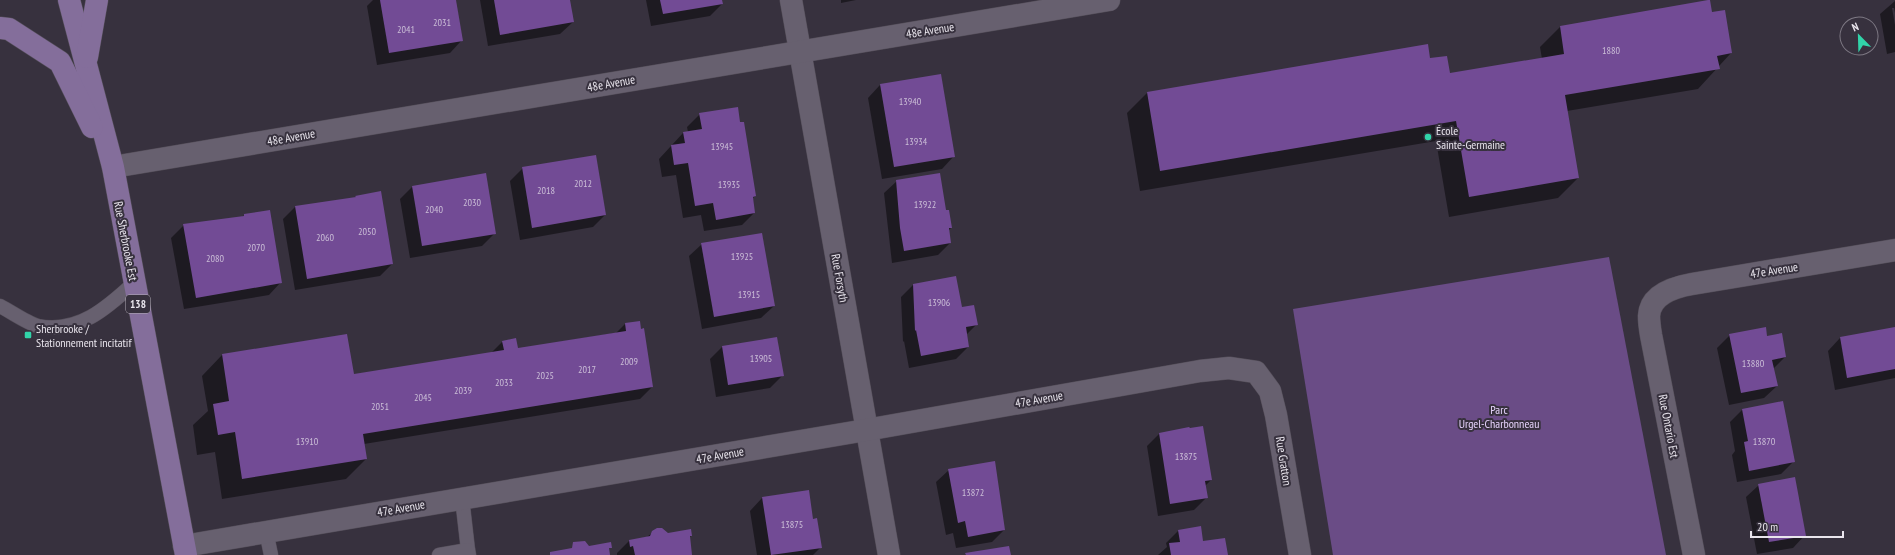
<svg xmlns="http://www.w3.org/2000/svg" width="1895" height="555" viewBox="0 0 1895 555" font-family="'PT Sans Narrow',sans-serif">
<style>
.green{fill:#6a4c86}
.shadow{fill:#0007}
.building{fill:#724b95}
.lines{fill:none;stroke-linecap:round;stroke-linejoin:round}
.lane-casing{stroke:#544e59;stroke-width:15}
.street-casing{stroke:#544e59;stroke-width:23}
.primary-casing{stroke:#544e59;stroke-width:23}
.lane{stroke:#67606f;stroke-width:14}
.street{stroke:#67606f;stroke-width:22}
.primary{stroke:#846e9b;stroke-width:22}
.poi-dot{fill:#31d4a9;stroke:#37313e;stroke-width:1.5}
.labels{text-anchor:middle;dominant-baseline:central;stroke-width:4;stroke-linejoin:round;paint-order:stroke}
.number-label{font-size:10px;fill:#cbbed7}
.shield{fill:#37313e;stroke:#b4afb8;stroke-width:1}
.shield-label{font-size:11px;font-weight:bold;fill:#e9e5ed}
.street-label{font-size:12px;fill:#e9e5ed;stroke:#37313e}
.poi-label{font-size:12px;fill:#e9e5ed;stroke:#37313e;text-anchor:start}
.park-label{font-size:12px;fill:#e6d2fc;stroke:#37313e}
</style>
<rect width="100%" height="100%" fill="#37313e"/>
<polygon class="green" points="1609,257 1666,555 1333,555 1293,309"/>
<g class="shadow">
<polygon points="373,0 455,0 462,40 450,53 377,65 367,6"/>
<polygon points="480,0 569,0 573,22 560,34 488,46"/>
<polygon points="646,0 721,0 722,4 710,16 651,26"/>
<polygon points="841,0 856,0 841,3"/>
<polygon points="1895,1 1895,13 1894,8 1892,8 1895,25 1895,54 1895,52 1887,54 1880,14"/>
<polygon points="1711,13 1731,53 1698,89 1567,111 1578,178 1558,198 1449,217 1436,141 1140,191 1127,113 1147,93 1427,45 1430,60 1449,75 1542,59 1540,47 1560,27"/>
<polygon points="880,85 954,156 942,169 882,179 868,98"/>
<polygon points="700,114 755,196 753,198 754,213 742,225 704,231 701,215 683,218 676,175 662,177 659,159 683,133 688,132 687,127"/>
<polygon points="523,168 605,215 593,227 520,240 510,181"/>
<polygon points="897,181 945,211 951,228 948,231 950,243 938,255 892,263 884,193"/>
<polygon points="412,187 495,233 482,246 410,258 400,199"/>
<polygon points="356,197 392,264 380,276 295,290 283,219 295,207 354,198"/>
<polygon points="245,215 281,282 269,295 184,309 171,238 184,225 242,217"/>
<polygon points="702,244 774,306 761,318 702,329 689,256"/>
<polygon points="913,285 961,308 977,324 966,335 968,347 956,359 909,368 904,341 903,342 901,297"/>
<polygon points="625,324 652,387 640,399 364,444 366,459 346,479 222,499 215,452 197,455 193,425 208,411 202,376 222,355 353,375 490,354 502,342 517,349 616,333"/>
<polygon points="1895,328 1895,378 1835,390 1828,351 1840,338"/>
<polygon points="1730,335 1766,337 1785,357 1773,369 1777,386 1764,398 1729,405 1717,348"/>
<polygon points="722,347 783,375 770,388 716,397 710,359"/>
<polygon points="1782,402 1793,462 1781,474 1737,482 1732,455 1735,451 1730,422 1742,410"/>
<polygon points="1188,428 1211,480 1205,486 1207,497 1194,510 1158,516 1147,446 1159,434"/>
<polygon points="949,470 1004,530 992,542 956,548 953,533 946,535 936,482"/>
<polygon points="1759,485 1805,535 1793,548 1757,554 1746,497"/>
<polygon points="808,491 812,520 821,547 813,555 757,555 750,511 762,498"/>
<polygon points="1178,531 1202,542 1227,555 1158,555 1167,547 1166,543"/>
<polygon points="653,532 691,536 689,538 691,555 617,555 617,553 629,541 647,537"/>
</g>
<g class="building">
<polygon points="380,0 456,0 463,41 389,53"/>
<polygon points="494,0 570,0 574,22 500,35"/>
<polygon points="660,0 722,0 723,4 663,14"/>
<polygon points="1708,0 1710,0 1712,12 1725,10 1732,53 1717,56 1720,69 1565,95 1579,178 1469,197 1456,121 1160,171 1147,92 1428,44 1430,58 1447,56 1450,73 1564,54 1560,26"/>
<polygon points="941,74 955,157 894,167 880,84"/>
<polygon points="738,107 740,122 744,122 756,196 753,197 755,213 716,220 713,203 695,206 688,163 674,165 671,145 685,143 683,132 702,129 699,113"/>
<polygon points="596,155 606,215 532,228 522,167"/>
<polygon points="486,173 496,234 422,246 412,186"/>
<polygon points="940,173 946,210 949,210 952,228 949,228 951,243 904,251 900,228 896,180"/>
<polygon points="381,191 393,264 307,279 295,206 356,197 355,196"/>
<polygon points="270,210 282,283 196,298 183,224 244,216 244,214"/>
<polygon points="762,233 775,306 714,317 701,243"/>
<polygon points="956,276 962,307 974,305 978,325 966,327 969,347 921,356 916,330 915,331 913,284"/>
<polygon points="640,321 641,329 644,328 653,387 363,434 367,459 242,479 235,432 218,435 213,404 229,401 222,354 347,334 354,374 504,350 502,341 516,338 518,348 626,331 625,323"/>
<polygon points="1766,327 1767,336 1782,333 1786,357 1772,360 1778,386 1741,393 1729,334"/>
<polygon points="1895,327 1895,369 1847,378 1840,337"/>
<polygon points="777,337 784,376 728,385 722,346"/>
<polygon points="1783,401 1795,462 1749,471 1744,442 1748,441 1742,409"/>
<polygon points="1203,426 1212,480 1205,481 1208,498 1170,504 1159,433 1189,427 1190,428"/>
<polygon points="995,461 1005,530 968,537 965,521 958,523 948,469"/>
<polygon points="1795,477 1806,536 1769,542 1758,484"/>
<polygon points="809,490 813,519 817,518 822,548 771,555 762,497"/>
<polygon points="1201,526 1203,541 1225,538 1228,555 1171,555 1169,543 1180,542 1178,530"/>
<polygon points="657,528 662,528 668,533 691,529 692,536 690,536 692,555 635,555 633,546 630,547 629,540 650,536 652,531"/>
<polygon points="585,541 589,546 611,542 612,548 609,548 610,555 550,555 550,552 572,548 573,542"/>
<polygon points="1009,546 1011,555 966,555 965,553"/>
</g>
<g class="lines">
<g class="lane-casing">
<g id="lane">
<path d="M0 306C10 311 27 323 38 326 78 334 107 308 134 283"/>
<polyline points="462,498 468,550"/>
<polyline points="266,531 271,555"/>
<polyline points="439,555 468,550 469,555"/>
</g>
</g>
<g class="street-casing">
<g id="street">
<polyline points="791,0 889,555"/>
<polyline points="113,167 1109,0"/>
<polyline points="184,546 866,430 1200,371 1229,368 1256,372 1270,391 1276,415 1300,555"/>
<path d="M1694 555 1651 335C1650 329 1649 322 1649 316 1650 294 1675 287 1692 284L1895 250"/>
</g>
</g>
<g class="primary-casing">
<g id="primary">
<polyline points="69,0 113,167 186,555"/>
<polyline points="0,28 9,29 60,62 92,127"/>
<polyline points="87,57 97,0"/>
</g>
</g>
<use href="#lane" class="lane"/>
<use href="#street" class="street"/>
<use href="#primary" class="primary"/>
</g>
<g class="poi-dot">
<circle cx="1428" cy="137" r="4"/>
<rect x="24" y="331" width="8" height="8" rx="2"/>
</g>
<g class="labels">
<g class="number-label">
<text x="442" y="22">2031</text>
<text x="406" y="29">2041</text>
<text x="1611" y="50">1880</text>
<text x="910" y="101">13940</text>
<text x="916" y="141">13934</text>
<text x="722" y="146">13945</text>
<text x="583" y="183">2012</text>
<text x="729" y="184">13935</text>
<text x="546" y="190">2018</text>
<text x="472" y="202">2030</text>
<text x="925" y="204">13922</text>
<text x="434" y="209">2040</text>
<text x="367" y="231">2050</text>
<text x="325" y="237">2060</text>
<text x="256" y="247">2070</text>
<text x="742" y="256">13925</text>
<text x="215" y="258">2080</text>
<text x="749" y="294">13915</text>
<text x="939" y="302">13906</text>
<text x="761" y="358">13905</text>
<text x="629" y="361">2009</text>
<text x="1753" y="363">13880</text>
<text x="587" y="369">2017</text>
<text x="545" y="375">2025</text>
<text x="504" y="382">2033</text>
<text x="463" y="390">2039</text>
<text x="423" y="397">2045</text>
<text x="380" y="406">2051</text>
<text x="307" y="441">13910</text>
<text x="1764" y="441">13870</text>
<text x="1186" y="456">13875</text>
<text x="973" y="492">13872</text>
<text x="792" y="524">13875</text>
</g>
<rect class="shield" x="126" y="295" width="24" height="18" rx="3"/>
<g class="shield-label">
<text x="138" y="304">138</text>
</g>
<g class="street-label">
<text transform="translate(930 30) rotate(-9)">48e Avenue</text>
<text transform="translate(611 83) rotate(-10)">48e Avenue</text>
<text transform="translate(291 137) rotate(-10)">48e Avenue</text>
<text transform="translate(126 241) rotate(79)">Rue Sherbrooke Est</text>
<text transform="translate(1774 270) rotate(-9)">47e Avenue</text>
<text transform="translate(840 278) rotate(80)">Rue Forsyth</text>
<text transform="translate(1039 399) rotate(-10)">47e Avenue</text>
<text transform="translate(1669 426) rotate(79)">Rue Ontario Est</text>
<text transform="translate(720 455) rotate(-10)">47e Avenue</text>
<text transform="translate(1284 461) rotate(81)">Rue Gratton</text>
<text transform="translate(401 508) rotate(-10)">47e Avenue</text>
</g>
<g class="poi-label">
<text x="1436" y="130">École<tspan x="1436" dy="14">Sainte-Germaine</tspan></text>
<text x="36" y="328">Sherbrooke /<tspan x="36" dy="14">Stationnement incitatif</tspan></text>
</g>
<g class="park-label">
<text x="1499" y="409">Parc<tspan x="1499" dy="14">Urgel-Charbonneau</tspan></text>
</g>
</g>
<g transform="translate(1859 36) rotate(337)"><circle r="19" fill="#37313e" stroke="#7e7984"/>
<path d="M0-3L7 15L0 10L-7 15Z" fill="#31d4a9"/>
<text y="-6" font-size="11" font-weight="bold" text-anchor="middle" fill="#e9e5ed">N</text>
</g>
<path d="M1751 531v6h92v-6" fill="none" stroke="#e9e5ed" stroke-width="2"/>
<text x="1757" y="531" font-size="12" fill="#e9e5ed" stroke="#37313e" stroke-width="3" paint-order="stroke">20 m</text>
</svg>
